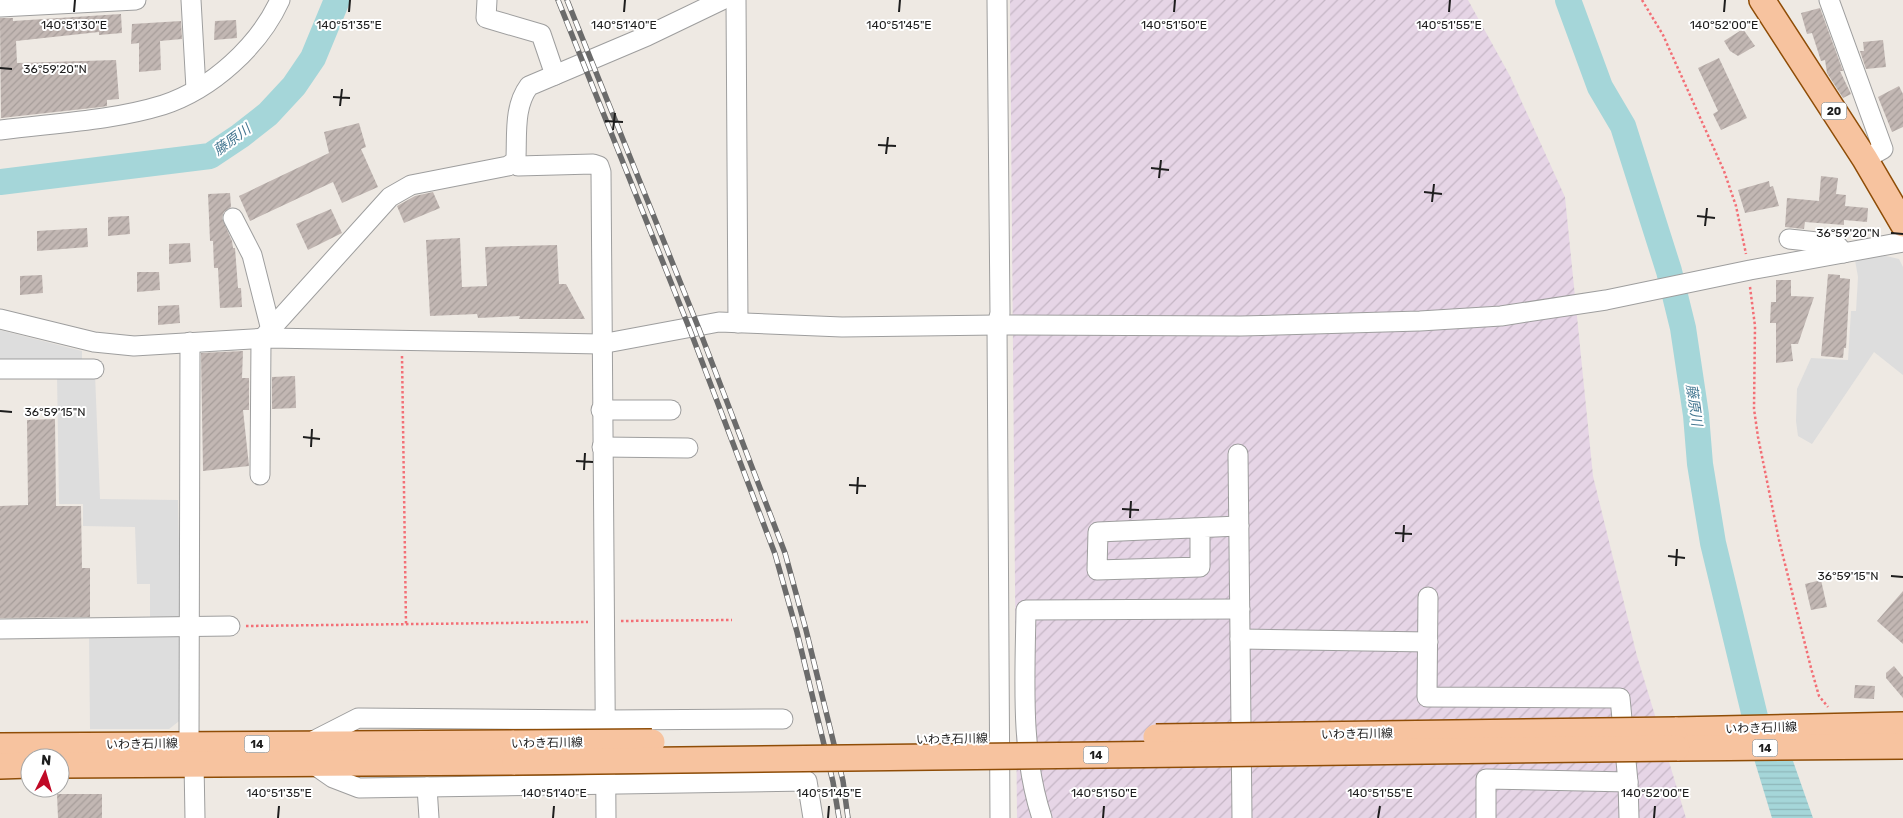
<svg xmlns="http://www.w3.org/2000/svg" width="1903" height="818" viewBox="0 0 1903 818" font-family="Rubik,'Noto Sans JP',sans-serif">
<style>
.industrial{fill:url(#industrial-furrows)}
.parking{fill:#ddd}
.water{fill:url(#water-rules)}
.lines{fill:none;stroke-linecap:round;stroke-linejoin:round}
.river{stroke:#a5d6d9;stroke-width:26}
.building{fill:url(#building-hatch)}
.minor-casing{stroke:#9e9e9e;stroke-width:21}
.major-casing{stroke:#8f4d07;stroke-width:28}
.path{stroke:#f36f76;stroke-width:2.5;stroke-dasharray:2.5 2.5;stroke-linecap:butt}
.minor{stroke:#fff;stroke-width:19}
.major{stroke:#f7c39f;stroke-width:25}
.rail-casing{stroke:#6b6b6b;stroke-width:5.5}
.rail{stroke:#fff;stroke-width:4;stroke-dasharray:11;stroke-linecap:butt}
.major-bridge-casing{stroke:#8f4d07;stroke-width:28;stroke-linecap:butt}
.major-bridge{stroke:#f7c39f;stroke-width:25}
.ticks{fill:none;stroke:#1d1d1d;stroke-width:2}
.labels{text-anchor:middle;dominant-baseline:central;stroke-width:4;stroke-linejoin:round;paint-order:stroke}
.shield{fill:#fff;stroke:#616161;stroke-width:1}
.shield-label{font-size:11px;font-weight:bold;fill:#1d1d1d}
.street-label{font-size:12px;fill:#1d1d1d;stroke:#fff}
.water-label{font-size:14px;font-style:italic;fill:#457791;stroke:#fff}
.ticks-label{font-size:12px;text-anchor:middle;fill:#1d1d1d;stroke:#fff;stroke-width:4;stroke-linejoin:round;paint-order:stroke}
</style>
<defs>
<pattern id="industrial-furrows" width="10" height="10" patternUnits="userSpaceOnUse" patternTransform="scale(1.25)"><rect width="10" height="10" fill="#e6d5e6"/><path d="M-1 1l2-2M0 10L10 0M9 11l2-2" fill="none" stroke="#c5b6c5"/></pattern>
<pattern id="water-rules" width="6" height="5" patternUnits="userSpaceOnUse" patternTransform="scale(1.25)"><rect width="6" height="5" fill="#a5d6d9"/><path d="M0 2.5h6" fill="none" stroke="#8eb7ba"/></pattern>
<pattern id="building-hatch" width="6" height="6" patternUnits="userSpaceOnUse" patternTransform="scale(1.25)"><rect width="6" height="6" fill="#c2b7b3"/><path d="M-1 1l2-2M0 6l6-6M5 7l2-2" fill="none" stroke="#a69d9a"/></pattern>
</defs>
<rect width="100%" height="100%" fill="#eee9e3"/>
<polygon class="industrial" points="1010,0 1468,0 1510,76 1565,197 1593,476 1637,656 1686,818 1017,818"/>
<g class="parking">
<polygon points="1882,255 1899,259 1903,267 1903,375 1874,352 1812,444 1798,436 1796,421 1797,389 1811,358 1848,360 1851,311 1856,311 1858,277 1855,260"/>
<polygon points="0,330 82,351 82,363 0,363"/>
<polygon points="57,374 95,374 100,499 178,500 181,618 150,619 150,584 137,584 135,527 83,526 83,504 59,504"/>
<polygon points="181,632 183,718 169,729 90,729 89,634"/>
</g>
<polygon class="water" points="1754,759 1793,761 1813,818 1772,818"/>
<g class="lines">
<g class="river">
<polyline points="1568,0 1600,87 1623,126 1669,271 1683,328 1696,415 1700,464 1713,543 1757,725 1767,749"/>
<polyline points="0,182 210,156 240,136 268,114 294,86 313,58 337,0"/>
</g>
</g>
<g class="building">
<polygon points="1820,8 1843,71 1840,71 1851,94 1843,98 1827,73 1825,60 1821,61 1812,33 1807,34 1801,13"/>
<polygon points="121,14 122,33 99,35 99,32 16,41 17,63 116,60 119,99 107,100 107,106 101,107 1,118 0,18 13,18 13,21"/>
<polygon points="236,20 237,38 214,40 215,21"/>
<polygon points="181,21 182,39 160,41 161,70 139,72 139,43 131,44 132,24"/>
<polygon points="1743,29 1755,46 1738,56 1730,51 1724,41"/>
<polygon points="1883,40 1886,67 1866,69 1860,51 1864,51 1863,42"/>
<polygon points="1719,58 1747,118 1721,130 1713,114 1718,111 1698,68"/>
<polygon points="1899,86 1903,94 1903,127 1892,132 1878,97"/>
<polygon points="359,123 366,147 361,149 378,187 342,203 333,182 250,221 239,196 329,153 324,132"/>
<polygon points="1821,176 1838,178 1836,194 1846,195 1845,206 1868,208 1867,222 1844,220 1844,225 1805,222 1804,229 1785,227 1787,198 1819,201"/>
<polygon points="1769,181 1770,187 1773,186 1779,206 1745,213 1738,190"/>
<polygon points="433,192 440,208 404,223 397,206 415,196"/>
<polygon points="230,193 231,207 224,212 222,218 232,241 233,248 235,248 238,288 241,288 242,307 220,308 218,268 214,268 213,241 210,241 208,194"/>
<polygon points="331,209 342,233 308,250 296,224"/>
<polygon points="129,216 130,234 108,236 108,217"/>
<polygon points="87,228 88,247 37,251 37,231"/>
<polygon points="460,238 462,287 487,286 485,247 557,245 559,284 566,284 585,319 519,319 520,316 478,318 477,314 430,316 426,240"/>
<polygon points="190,243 191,262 169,264 169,244"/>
<polygon points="137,272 159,272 160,290 137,292"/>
<polygon points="1828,274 1840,275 1840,278 1850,279 1846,348 1844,348 1843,358 1821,356"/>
<polygon points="42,275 43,293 20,295 20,276"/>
<polygon points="1776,280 1791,280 1791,296 1814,297 1798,344 1791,344 1793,361 1776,363 1776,323 1770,323 1771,302 1776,302"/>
<polygon points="179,305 180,323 158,325 158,306"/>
<polygon points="243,351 242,378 249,378 249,410 243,410 249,466 203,471 201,353"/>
<polygon points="295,376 296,408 272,409 272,377"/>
<polygon points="55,419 56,506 81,506 82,568 90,568 90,617 0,618 0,506 28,505 27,420"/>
<polygon points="1821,580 1827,607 1811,610 1805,584"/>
<polygon points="1903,591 1903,644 1877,621"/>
<polygon points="1894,666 1903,677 1903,698 1886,678 1886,673"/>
<polygon points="1855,685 1875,686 1874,699 1854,698"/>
<polygon points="57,794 102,794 102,818 58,818"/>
</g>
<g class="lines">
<g class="minor-casing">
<g id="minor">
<polyline points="191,0 196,89"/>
<polyline points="487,0 486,18 541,34 555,75"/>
<polyline points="736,0 738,323"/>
<polyline points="997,0 1000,313 997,325 1000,818"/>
<polyline points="1829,0 1883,149 1865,159"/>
<polyline points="0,7 136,0"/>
<path d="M0 130C54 123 111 121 163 105 212 89 259 46 280 0"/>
<polyline points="514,162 518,166 593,164 599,166 601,172 606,818"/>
<polyline points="233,218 252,255 271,330"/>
<polyline points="1789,239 1836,244 1844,253"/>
<polyline points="0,319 94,342 134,346 268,338 601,344 719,322 842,327 997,325 1241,326 1420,321 1501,316 1606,300 1750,270 1903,242"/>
<polyline points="190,342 189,744 194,763 195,818"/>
<polyline points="0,369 94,369"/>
<polyline points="601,410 671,410"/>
<polyline points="602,447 688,448"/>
<polyline points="1238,454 1242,818"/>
<path d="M260 475 261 340 390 197 411 185 508 166 514 162 516 157C517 133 514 106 529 86L647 36 722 0"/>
<polyline points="1200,528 1200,567 1097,570 1098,532 1239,526"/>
<polyline points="1428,597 1427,697 1620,698 1628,782 1629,818"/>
<polyline points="0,629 230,626"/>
<polyline points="1240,639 1428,642"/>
<polyline points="307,744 358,718 606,720 783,719"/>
<polyline points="310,762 333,778 359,788 807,781 813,818"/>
<polyline points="427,787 429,818"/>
<path d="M1042 818C1020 752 1025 679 1026 610L1240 609"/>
<polyline points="1486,818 1486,779 1628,782"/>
</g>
</g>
<g class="major-casing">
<g id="major">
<polyline points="1762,0 1865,159 1903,224"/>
<polyline points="1675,730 1903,725"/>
<polyline points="0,746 514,743"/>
<polyline points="1677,748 1903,746"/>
<polyline points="60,765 515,762"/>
<polyline points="0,766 30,765"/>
</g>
</g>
<g class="path">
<polyline points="1642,0 1663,35 1724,171 1736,206 1746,254"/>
<polyline points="1750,287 1755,326 1754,409 1758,437 1779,540 1811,668 1819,696 1828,707"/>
<polyline points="402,356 406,624"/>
<polyline points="621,621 732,620"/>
<polyline points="246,626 588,622"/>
</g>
<use href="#minor" class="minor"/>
<use href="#major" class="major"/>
<g class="rail-casing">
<g id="rail">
<polyline points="558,0 690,330 775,554 797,632 833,782 839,818"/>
<polyline points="567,0 699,329 785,553 806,630 843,781 848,818"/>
</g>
</g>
<use href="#rail" class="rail"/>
<g class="major-bridge-casing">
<g id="major-bridge">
<polyline points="1156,737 1675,730"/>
<polyline points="514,743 652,742"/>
<polyline points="515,762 1677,748"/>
</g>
</g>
<use href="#major-bridge" class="major-bridge"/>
</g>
<path class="ticks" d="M74 12 75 0M349 12 350 0M624 12 625 0M899 12 900 0M1174 12 1175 0M1449 12 1450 0M1724 12 1725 0M0 68 12 69M333 97 350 98M340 106 342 89M605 121 623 122M613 130 615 113M878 145 896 146M886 154 888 137M1151 168 1169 170M1159 178 1161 160M1424 192 1442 194M1432 202 1434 184M1697 216 1715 218M1705 226 1707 208M1891 233 1903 234M0 411 12 412M303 437 320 439M311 447 312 429M576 461 593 462M584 470 585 453M849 485 866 486M857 494 858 477M1122 509 1139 510M1130 518 1131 501M1395 533 1412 534M1403 542 1404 525M1668 556 1685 558M1676 566 1677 549M1891 576 1903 577M278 818 279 806M553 818 554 806M828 818 829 806M1103 818 1104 806M1378 818 1380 806M1654 818 1655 806"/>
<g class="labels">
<g class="shield">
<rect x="1821.5" y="102.5" width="25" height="17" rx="4"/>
<rect x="244.5" y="735.5" width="25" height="17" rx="4"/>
<rect x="1752.5" y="739.5" width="25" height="17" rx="4"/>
<rect x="1083.5" y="746.5" width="25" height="17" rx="4"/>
</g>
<g class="shield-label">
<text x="1834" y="111">20</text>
<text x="257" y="744">14</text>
<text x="1765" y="748">14</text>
<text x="1096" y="755">14</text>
</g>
<g class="street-label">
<text transform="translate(1761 728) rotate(-2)">いわき石川線</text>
<text transform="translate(1357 734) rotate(-1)">いわき石川線</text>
<text transform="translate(952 739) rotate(-1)">いわき石川線</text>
<text transform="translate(547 743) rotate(-1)">いわき石川線</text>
<text transform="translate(142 744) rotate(-1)">いわき石川線</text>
</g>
<g class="water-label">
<text transform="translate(232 140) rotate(-36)">藤原川</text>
<text transform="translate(1694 405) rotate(82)">藤原川</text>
</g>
</g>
<g class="ticks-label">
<text x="1449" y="29">140°51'55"E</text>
<text x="74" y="29">140°51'30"E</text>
<text x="349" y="29">140°51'35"E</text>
<text x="624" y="29">140°51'40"E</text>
<text x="899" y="29">140°51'45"E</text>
<text x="1174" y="29">140°51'50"E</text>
<text x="1724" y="29">140°52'00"E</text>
<text x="55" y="73">36°59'20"N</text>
<text x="1848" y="237">36°59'20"N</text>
<text x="55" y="416">36°59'15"N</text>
<text x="1848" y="580">36°59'15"N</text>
<text x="279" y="797">140°51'35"E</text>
<text x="554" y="797">140°51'40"E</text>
<text x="829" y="797">140°51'45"E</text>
<text x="1104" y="797">140°51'50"E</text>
<text x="1380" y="797">140°51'55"E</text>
<text x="1655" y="797">140°52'00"E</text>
</g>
<g transform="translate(45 773) rotate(5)"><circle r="24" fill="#ffffff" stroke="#a5a5a5"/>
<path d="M0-4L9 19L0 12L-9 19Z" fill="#c00a26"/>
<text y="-8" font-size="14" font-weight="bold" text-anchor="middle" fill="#1d1d1d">N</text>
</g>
</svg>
